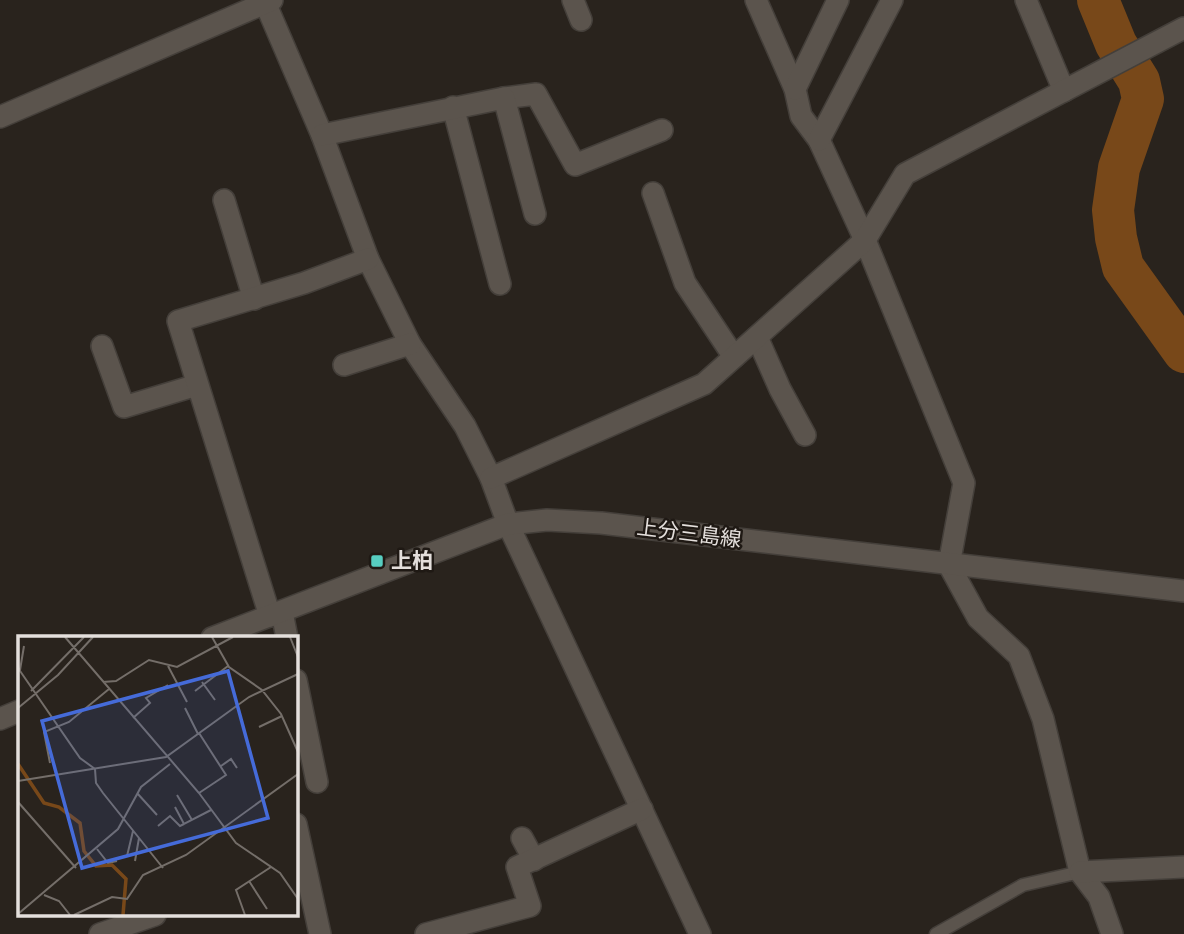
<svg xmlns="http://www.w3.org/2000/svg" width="1184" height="934" viewBox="0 0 1184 934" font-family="'Sofia Sans Condensed','Noto Sans JP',sans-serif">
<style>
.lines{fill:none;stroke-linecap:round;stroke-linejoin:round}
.river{stroke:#784819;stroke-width:42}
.service-casing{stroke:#443f3a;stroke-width:15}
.minor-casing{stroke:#443f3a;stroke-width:24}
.secondary-casing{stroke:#443f3a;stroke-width:24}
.service{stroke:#5b544d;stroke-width:12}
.minor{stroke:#5b544d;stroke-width:21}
.secondary{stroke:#5b544d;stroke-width:21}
.poi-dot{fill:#57cec1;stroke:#1f1914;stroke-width:2.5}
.labels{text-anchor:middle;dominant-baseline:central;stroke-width:5;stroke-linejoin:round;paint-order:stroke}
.street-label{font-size:21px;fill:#e4dfdc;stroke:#1f1914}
.poi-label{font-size:21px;font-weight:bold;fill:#e4dfdc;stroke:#1f1914;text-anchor:start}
.inset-river{fill:none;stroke:#784819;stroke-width:3.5}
.inset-road{fill:none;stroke:#746e69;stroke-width:2}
.view{fill:#456bd9;fill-opacity:0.15;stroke:#456bd9;stroke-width:3.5}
.inset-edge{fill:none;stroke:#e4dfdc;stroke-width:3.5}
</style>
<rect width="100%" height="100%" fill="#29231d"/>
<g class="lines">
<polyline class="river" points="1098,0 1116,44 1139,81 1143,99 1119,168 1113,210 1116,238 1123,267 1184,352"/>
<g class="service-casing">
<polyline id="service" points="936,934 1023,885 1080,872"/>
</g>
<g class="minor-casing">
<g id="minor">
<polyline points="264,0 322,135 368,259 410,344 465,426 491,478 508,524 700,934"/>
<polyline points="573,0 581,20"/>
<polyline points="756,0 795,89 801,116 819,140 865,240 964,483 949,565 978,618 1019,656 1043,719 1080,872 1099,897 1112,934"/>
<polyline points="1026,0 1064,91"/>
<polyline points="795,89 838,0"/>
<polyline points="504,98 536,94 575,165 662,130"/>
<polyline points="453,107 500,284"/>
<polyline points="0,117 272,0"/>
<polyline points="322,135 504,98 535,214"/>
<polyline points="819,140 892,0"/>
<polyline points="653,193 685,283 734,357"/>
<polyline points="224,200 254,299"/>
<polyline points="757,337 780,389 805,435"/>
<polyline points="102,346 124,407 197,385"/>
<polyline points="344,365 410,344"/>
<polyline points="491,478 704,384 865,240 905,174 1184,28"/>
<polyline points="282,612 287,638"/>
<polyline points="270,616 178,321 304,283 368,259"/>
<polyline points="296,680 317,782"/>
<polyline points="296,824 320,934"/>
<polyline points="522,838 534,860"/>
<polyline points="1080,872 1184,867"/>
<polyline points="100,934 155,915"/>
<polyline points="426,934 530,906 517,867 642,809"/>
</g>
</g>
<g class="secondary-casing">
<g id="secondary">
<polyline points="212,638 508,524 547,520 601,523 1184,591"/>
<polyline points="0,719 19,711"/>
</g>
</g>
<use href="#service" class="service"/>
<use href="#minor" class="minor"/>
<use href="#secondary" class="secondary"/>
</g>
<rect class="poi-dot" x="370" y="554" width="14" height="14" rx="3.5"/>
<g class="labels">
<g class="street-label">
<text transform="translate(689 534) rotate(7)">上分三島線</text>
</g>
<g class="poi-label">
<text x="391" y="561">上柏</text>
</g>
</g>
<g transform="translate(18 636)">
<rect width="280" height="280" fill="#29231d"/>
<path class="inset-river" d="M0 128 26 167 41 171 62 187 66 215 78 230 94 229 108 243 105 279"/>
<path class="inset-road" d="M47 1 181 157 218 207 262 237 280 263M194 1 211 31 244 54 263 78 280 116M272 1 280 21M150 30 169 66M0 32 62 122 77 133 78 147 85 157 145 232M2 34 6 10M85 46 98 45 131 24 159 31 215 1M184 46 197 64M13 55 66 1M177 55 210 30M0 72 40 39 75 1M167 72 180 98M115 82 132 67 128 62 150 49M241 91 264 80M32 127 26 96 51 86 91 53M203 130 213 123 219 132M0 145 148 121 231 61 280 38M119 157 139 179M181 157 208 139 181 97M159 159 174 184M0 166 58 232M157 171 166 188 193 174M140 190 152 180 162 190 166 188M79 213 90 227 99 225M109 220 115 195M117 225 121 202M231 245 249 273M26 259 41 265 52 279M0 278 100 193 123 151 152 128M56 279 94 261 109 263 125 239 168 219 280 138M227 279 218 254 253 231"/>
<path class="view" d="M210 35 250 182 64 232 24 85Z"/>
<rect width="280" height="280" class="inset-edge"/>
</g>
</svg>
